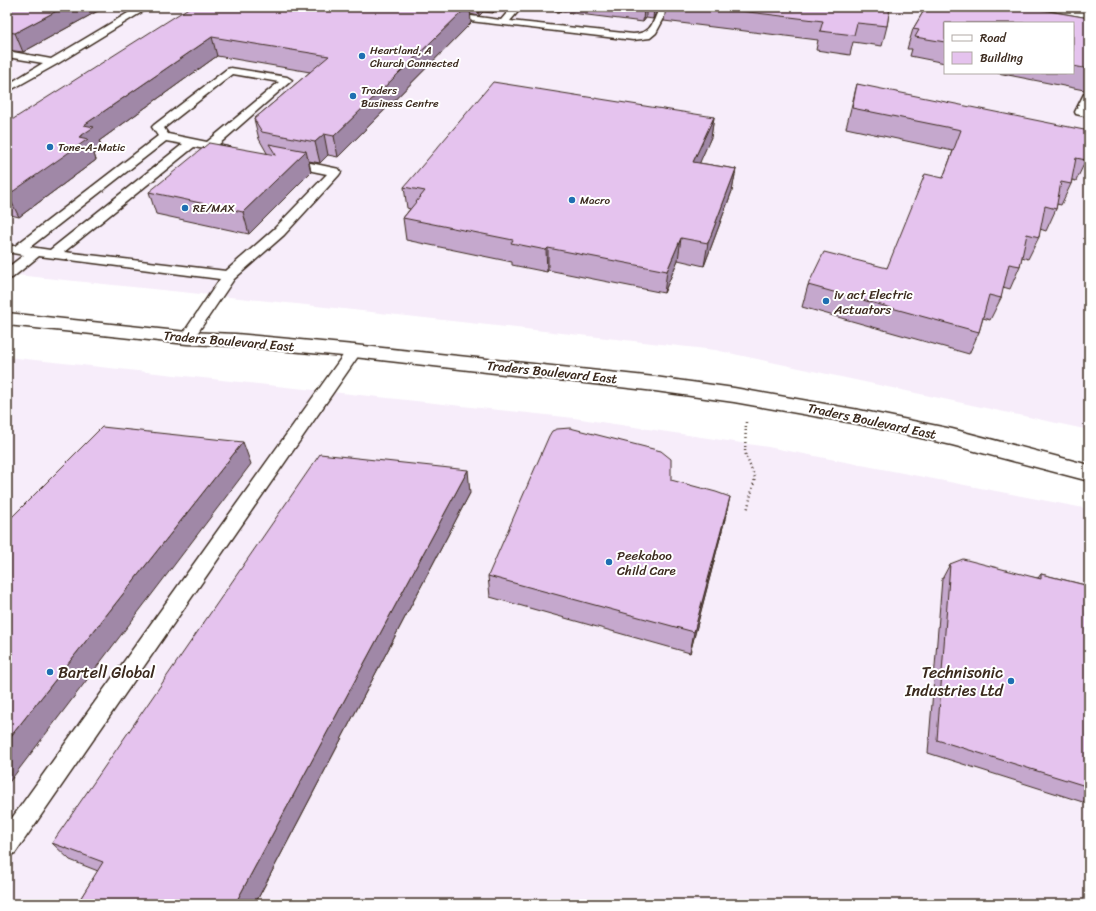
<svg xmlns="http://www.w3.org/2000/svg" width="1096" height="911" viewBox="0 0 1096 911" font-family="Sriracha,sans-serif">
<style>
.built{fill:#f7edfa;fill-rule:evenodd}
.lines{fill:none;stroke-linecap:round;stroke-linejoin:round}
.service-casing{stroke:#3b2a1e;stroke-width:3}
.tertiary-casing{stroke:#3b2a1e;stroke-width:3}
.path{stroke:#3b2a1e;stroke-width:2.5;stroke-dasharray:1 3;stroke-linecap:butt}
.service{fill:#fff;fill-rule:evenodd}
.tertiary{fill:#fff;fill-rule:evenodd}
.wall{fill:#c5a8cd;stroke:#3b2a1e}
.shaded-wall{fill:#a088a7;stroke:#3b2a1e}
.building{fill:#e5c3ee;stroke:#3b2a1e}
.poi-dot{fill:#1f6fb2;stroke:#fff;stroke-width:1.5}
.labels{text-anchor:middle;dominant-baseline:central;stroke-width:4;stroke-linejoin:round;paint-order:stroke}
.far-poi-label{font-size:11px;fill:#3b2a1e;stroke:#fff;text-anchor:start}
.poi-label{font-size:13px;fill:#3b2a1e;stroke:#fff;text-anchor:start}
.street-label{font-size:13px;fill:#3b2a1e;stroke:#fff}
.near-poi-label{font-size:16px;fill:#3b2a1e;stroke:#fff;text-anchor:start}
</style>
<rect width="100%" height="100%" fill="#fff"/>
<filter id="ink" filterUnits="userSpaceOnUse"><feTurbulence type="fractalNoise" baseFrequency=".025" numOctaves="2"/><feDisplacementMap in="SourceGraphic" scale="8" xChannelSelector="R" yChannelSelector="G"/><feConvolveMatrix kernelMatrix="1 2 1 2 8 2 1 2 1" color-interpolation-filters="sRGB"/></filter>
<g filter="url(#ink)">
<g class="built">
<path d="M7 7H1036L1089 18V430L715 350 335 308 7 274ZM945 23H1073V73H945Z"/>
<polygon points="7,357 574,418 768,447 1089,509 1089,904 7,904"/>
</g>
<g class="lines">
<g class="service-casing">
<g id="service">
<polygon points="138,7 150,7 57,64 7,92 7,85 43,63 7,57 7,51 51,59"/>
<path d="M419 7H429L426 10 501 20 512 7H522L510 21 633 34C653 33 652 23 660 7H670L656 33 650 38 633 40 419 15 414 12Z"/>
<path d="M231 68 287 77 292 80 218 145 231 148 233 150 231 152 227 153 194 147 64 252 226 271 274 229 327 174 283 165 281 162 283 159 287 158 339 169 341 172 339 175 284 235 234 279 192 341 187 343 182 341 180 338 220 279 39 256 12 278 7 279V268L24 255 7 252V246H15L158 136 152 127 154 125 227 69ZM233 74 279 82 207 142 168 134 164 128ZM166 141 183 144 50 250 30 247Z"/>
<polygon points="1089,91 1089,105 1086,110 1089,111 1089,117 1076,114 1075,112 1084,94"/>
<polygon points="354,346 359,347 362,351 359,355 15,853 7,857 7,825 349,347"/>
</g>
</g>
<g class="tertiary-casing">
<polygon id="tertiary" points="7,313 187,332 236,334 354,345 655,377 734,388 859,410 952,429 1089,465 1089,481 952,445 859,424 734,402 655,391 354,357 236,346 187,344 7,325"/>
</g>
<polyline class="path" points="746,422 745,453 755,478 747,511"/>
<use href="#service" class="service"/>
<use href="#tertiary" class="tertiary"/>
</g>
<g class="wall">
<polygon points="7,7 105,7 23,52 7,50"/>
<polygon points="240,7 499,7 493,13 483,12 479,16 470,14 471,23 338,157 328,155 320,163 309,161 311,172 249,234 156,214 149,192 267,153 259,139 254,119 310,72 217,56 99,141 102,148 94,154 96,160 19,217 7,214 7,123"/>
<polygon points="524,7 659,7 653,19 646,18 643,22"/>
<polygon points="666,7 890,7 887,26 882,46 853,42 850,55 816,50 818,40 664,21"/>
<polygon points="926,7 1026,7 1089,18 1089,91 998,73 1073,73 1073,23 945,23 945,63 910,56 912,49 907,49 913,29"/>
<polygon points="857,84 1086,160 1076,181 1072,180 1071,184 1061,205 1057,204 1056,209 1046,231 1040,229 1039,237 1028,259 1022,257 1020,266 1010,289 1003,287 1001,298 990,320 983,318 979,332 969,354 802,307 808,285 887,268 943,178 953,151 846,128"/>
<polygon points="714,117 711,137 699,163 736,169 732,191 704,266 678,260 664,293 548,270 547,272 512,265 512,262 406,240 403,218 410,209 407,208 404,187"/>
<polygon points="671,480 725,519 690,653 490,597 488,576"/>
<polygon points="470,493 255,904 77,904 98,871 70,860 52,843"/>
<polygon points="950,564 1038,578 1041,574 1089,586 1089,804 928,753 942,579"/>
</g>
<g class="shaded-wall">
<polygon points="64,7 105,7 23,52 15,33"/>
<polygon points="467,7 470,7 471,23 338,157 334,136"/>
<polygon points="478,7 482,7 483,12 479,16"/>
<polygon points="492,7 499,7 493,13"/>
<polygon points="644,7 646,7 646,18 643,22"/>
<polygon points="654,7 659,7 653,19"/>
<polygon points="212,37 217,56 99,141 102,148 94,154 96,160 19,217 8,195 79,137 84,125"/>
<polygon points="7,51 11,59 7,61"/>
<polygon points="714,117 711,137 691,183 693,162"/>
<polygon points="324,134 328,155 320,163 315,142"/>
<polygon points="306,151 311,172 249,234 243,212"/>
<polygon points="736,169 732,191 704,266 708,243"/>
<polygon points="681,238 678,260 664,293 667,271"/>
<polygon points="548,248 548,270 547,272 546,250"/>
<polygon points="243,442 251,464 7,785 7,741"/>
<polygon points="468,470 470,493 255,904 235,904"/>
<polygon points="730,497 725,519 690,653 694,632"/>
</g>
<g class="building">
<polygon points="7,7 64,7 15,33 7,32"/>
<polygon points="190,7 228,7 238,8 240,7 467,7 334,136 324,134 315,142 262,132 254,119 329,56 212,37 84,125 94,127 79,137 88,139 8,195 7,195 7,123"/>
<polygon points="707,7 890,7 887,26 857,23 854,35 820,31 823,21"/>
<polygon points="926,7 1026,7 1089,18 1089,69 1073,66 1073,23 945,23 945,42 915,37 919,30 913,29"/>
<polygon points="493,82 714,117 693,162 736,169 708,243 681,238 667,271 548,248 546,250 511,243 513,240 403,218 425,191 404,187"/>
<polygon points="857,84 1089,131 1089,145 1086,160 1076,158 1071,184 1061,182 1056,209 1045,206 1039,237 1027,234 1020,266 1009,264 1001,298 989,295 979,332 808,285 824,252 887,268 925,174 943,178 961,130 852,108"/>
<polygon points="209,143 276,155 269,144 306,151 243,212 149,192"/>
<polygon points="102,427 243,442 7,741 7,522"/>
<polygon points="570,428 661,451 671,459 671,480 716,492 730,497 694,632 488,576 549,436 552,431 557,429"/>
<polygon points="320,454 468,470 235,904 77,904 103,862 52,843"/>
<polygon points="963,559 1041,579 1041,574 1089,586 1089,787 937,740 950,564"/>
</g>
</g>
<g class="poi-dot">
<circle cx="362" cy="56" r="4"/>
<circle cx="353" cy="96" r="4"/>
<circle cx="50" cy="147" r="4"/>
<circle cx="572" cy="200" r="4"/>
<circle cx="185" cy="208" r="4"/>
<circle cx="826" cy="301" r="4"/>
<circle cx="609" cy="562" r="4"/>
<circle cx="50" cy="672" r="4"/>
<circle cx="1011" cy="681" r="4"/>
</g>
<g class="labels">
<g class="far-poi-label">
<text x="370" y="50">Heartland, A<tspan x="370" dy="13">Church Connected</tspan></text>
<text x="361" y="90">Traders<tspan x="361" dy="13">Business Centre</tspan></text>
<text x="58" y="147">Tone-A-Matic</text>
<text x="580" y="200">Macro</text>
<text x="193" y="208">RE/MAX</text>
</g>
<g class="poi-label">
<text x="834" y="294">iv act Electric<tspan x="834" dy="15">Actuators</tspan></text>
<text x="617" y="555">Peekaboo<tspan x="617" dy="15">Child Care</tspan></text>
</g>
<g class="street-label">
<text transform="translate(229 341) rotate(5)">Traders Boulevard East</text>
<text transform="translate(552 372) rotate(6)">Traders Boulevard East</text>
<text transform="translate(872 421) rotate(12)">Traders Boulevard East</text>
</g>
<g class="near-poi-label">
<text x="58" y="672">Bartell Global</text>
<text x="1003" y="672" text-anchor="end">Technisonic<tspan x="1003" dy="18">Industries Ltd</tspan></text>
</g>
</g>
<rect width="1096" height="911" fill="none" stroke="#fff" stroke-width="24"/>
<rect x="12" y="12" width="1072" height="887" fill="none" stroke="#3b2a1e" stroke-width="1.5" filter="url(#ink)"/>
<rect x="944" y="22" width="130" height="52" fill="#ffffff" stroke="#b1aaa5"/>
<rect x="952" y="35" width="20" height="6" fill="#ffffff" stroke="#b1aaa5"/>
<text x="980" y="42" font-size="12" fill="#3b2a1e">Road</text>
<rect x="952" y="52" width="20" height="12" fill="#e5c3ee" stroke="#b1aaa5"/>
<text x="980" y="62" font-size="12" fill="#3b2a1e">Building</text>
</svg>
